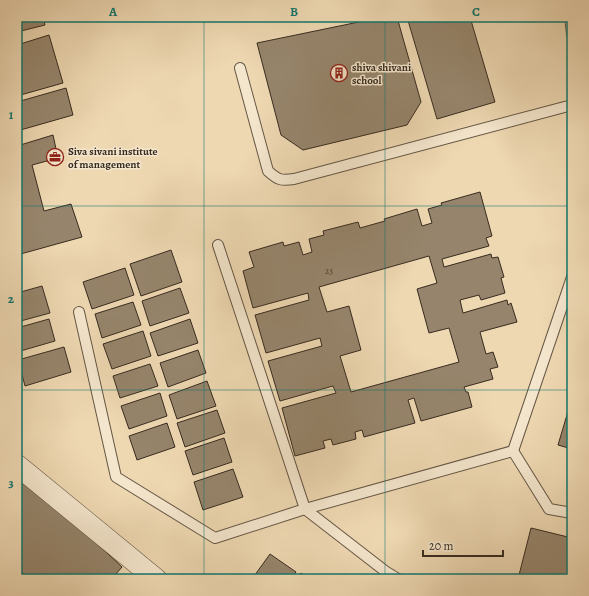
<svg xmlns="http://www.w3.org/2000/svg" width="589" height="596" viewBox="0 0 589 596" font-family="Alegreya,serif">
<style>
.building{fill:#96856c;stroke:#372b20;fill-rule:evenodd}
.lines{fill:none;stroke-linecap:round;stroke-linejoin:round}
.lane-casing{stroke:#655644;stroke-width:12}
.street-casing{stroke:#655644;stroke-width:22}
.lane{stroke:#f4e6cd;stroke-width:10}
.street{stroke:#f4e6cd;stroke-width:21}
.grid{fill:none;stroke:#0f766e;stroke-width:1;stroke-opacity:0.55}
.labels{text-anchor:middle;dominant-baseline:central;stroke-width:3;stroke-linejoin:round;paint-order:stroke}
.number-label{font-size:9px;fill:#4f4233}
.poi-label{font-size:11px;font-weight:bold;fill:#372b20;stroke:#f4e6cd;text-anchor:start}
.neatline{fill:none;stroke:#0f766e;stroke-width:1.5}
.grid-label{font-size:13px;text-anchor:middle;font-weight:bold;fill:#0f766e}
</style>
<rect width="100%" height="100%" fill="#eed8b2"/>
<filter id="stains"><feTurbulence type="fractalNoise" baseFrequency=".005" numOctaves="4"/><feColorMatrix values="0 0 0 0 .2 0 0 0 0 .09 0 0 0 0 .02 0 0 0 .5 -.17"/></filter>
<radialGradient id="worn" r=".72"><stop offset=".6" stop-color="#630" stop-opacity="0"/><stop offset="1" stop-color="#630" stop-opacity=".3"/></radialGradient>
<g class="building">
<polygon points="17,17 43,17 45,25 17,32"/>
<polygon points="383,17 397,17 421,102 407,125 303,150 281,135 257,43"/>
<polygon points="407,17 470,17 495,102 437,119"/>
<polygon points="49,35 63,83 17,96 17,45"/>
<polygon points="66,88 73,115 17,131 17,102"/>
<polygon points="53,135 58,158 32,165 44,211 71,204 82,237 17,255 17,146"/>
<path d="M480 192 492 236 486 238 489 246 442 259 444 267 491 254 492 258 498 257 504 277 501 278 505 293 481 300 479 295 460 300 463 313 507 300 508 305 511 303 517 322 480 332 486 354 493 352 498 367 490 369 493 379 464 387 466 392H468L472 407 421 421 414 398 408 400 415 423 364 437 362 430 355 432 356 439 333 445 331 439 323 441 325 448 295 456 282 408 336 393 333 386 280 401 268 361 322 346 320 338 266 353 255 315 309 300 308 293 253 308 243 271 254 267 249 252 283 242 284 246 299 242 303 255 312 252 309 239 324 235 323 231 358 222 360 228 385 221 384 219 417 209 422 226 432 223 428 209 442 205 441 203ZM429 256 437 283 417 289 429 333 449 328 459 362 351 392 340 356 361 350 349 306 327 312 319 287Z"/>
<polygon points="171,250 182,282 141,296 130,264"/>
<polygon points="125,268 134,295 92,309 83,282"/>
<polygon points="42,286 50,313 17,322 17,293"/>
<polygon points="180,288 189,313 150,326 142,301"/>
<polygon points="133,302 141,325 102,338 95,314"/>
<polygon points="49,319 55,341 17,352 17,328"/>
<polygon points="190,319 198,343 158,356 150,333"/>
<polygon points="143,331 151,356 112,369 103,344"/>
<polygon points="64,347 71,372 25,386 18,360"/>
<polygon points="198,350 206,373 168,387 160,363"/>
<polygon points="150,364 158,386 120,398 113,376"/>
<polygon points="207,381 216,406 177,419 169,395"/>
<polygon points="160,393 167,416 129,429 121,406"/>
<polygon points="572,398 572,449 558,445"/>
<polygon points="217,410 225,433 185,447 177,423"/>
<polygon points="167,423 175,447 137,460 129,436"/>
<polygon points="224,438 232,462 193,475 185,451"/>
<polygon points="233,469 243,497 203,510 194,482"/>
<polygon points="25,476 122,567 115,575 117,577 115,579 97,579 91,574 87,579 29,579 17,568 17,484"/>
<polygon points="531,528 572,538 572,579 518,579"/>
<polygon points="270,554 296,572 291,579 252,579"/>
<polygon points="301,573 309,579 297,579"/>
</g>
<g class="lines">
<g class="lane-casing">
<g id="lane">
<polyline points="570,17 572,34"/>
<path d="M240 68 268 171C278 180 281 181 294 179L572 105"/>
<polyline points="79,312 116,477 215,538 305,509 218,245"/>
<polyline points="513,451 572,277"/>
<polyline points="305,509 513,451 549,509 572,513"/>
<polyline points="305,509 385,571 398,579"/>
</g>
</g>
<g class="street-casing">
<polyline id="street" points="17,465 156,579"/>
</g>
<use href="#lane" class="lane"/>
<use href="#street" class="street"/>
</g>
<path class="grid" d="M204 17V579M385 17V579M17 206H572M17 390H572"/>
<defs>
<g id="building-ring" transform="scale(0.9)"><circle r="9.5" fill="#f4e6cd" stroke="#8f2418" stroke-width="1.5"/><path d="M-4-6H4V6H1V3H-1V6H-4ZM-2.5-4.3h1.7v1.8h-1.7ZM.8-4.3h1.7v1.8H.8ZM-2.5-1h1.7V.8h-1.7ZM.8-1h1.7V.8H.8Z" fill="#8f2418"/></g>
<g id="office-ring" transform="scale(0.9)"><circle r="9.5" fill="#f4e6cd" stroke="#8f2418" stroke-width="1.5"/><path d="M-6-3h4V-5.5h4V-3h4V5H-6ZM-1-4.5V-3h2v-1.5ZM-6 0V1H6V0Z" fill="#8f2418"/></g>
</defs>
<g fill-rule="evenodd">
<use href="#building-ring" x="339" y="73"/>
<use href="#office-ring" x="55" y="157"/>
</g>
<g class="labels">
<g class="number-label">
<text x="329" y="271">23</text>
</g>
<g class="poi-label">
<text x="352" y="67">shiva shivani<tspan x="352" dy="13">school</tspan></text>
<text x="68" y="151">Siva sivani institute<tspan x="68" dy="13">of management</tspan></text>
</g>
</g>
<rect width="589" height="596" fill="none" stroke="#eed8b2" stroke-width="44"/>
<path d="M423 550v6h80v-6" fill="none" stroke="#372b20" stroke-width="2"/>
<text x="429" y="550" font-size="12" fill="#372b20" stroke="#f4e6cd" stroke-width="3" paint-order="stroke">20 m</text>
<rect x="22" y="22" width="545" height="552" class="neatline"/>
<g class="grid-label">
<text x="113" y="16">A</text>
<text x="294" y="16">B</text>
<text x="476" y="16">C</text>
<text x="11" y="119">1</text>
<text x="11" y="303">2</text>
<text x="11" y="487">3</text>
</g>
<rect width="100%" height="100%" filter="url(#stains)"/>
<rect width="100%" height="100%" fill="url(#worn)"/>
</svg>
